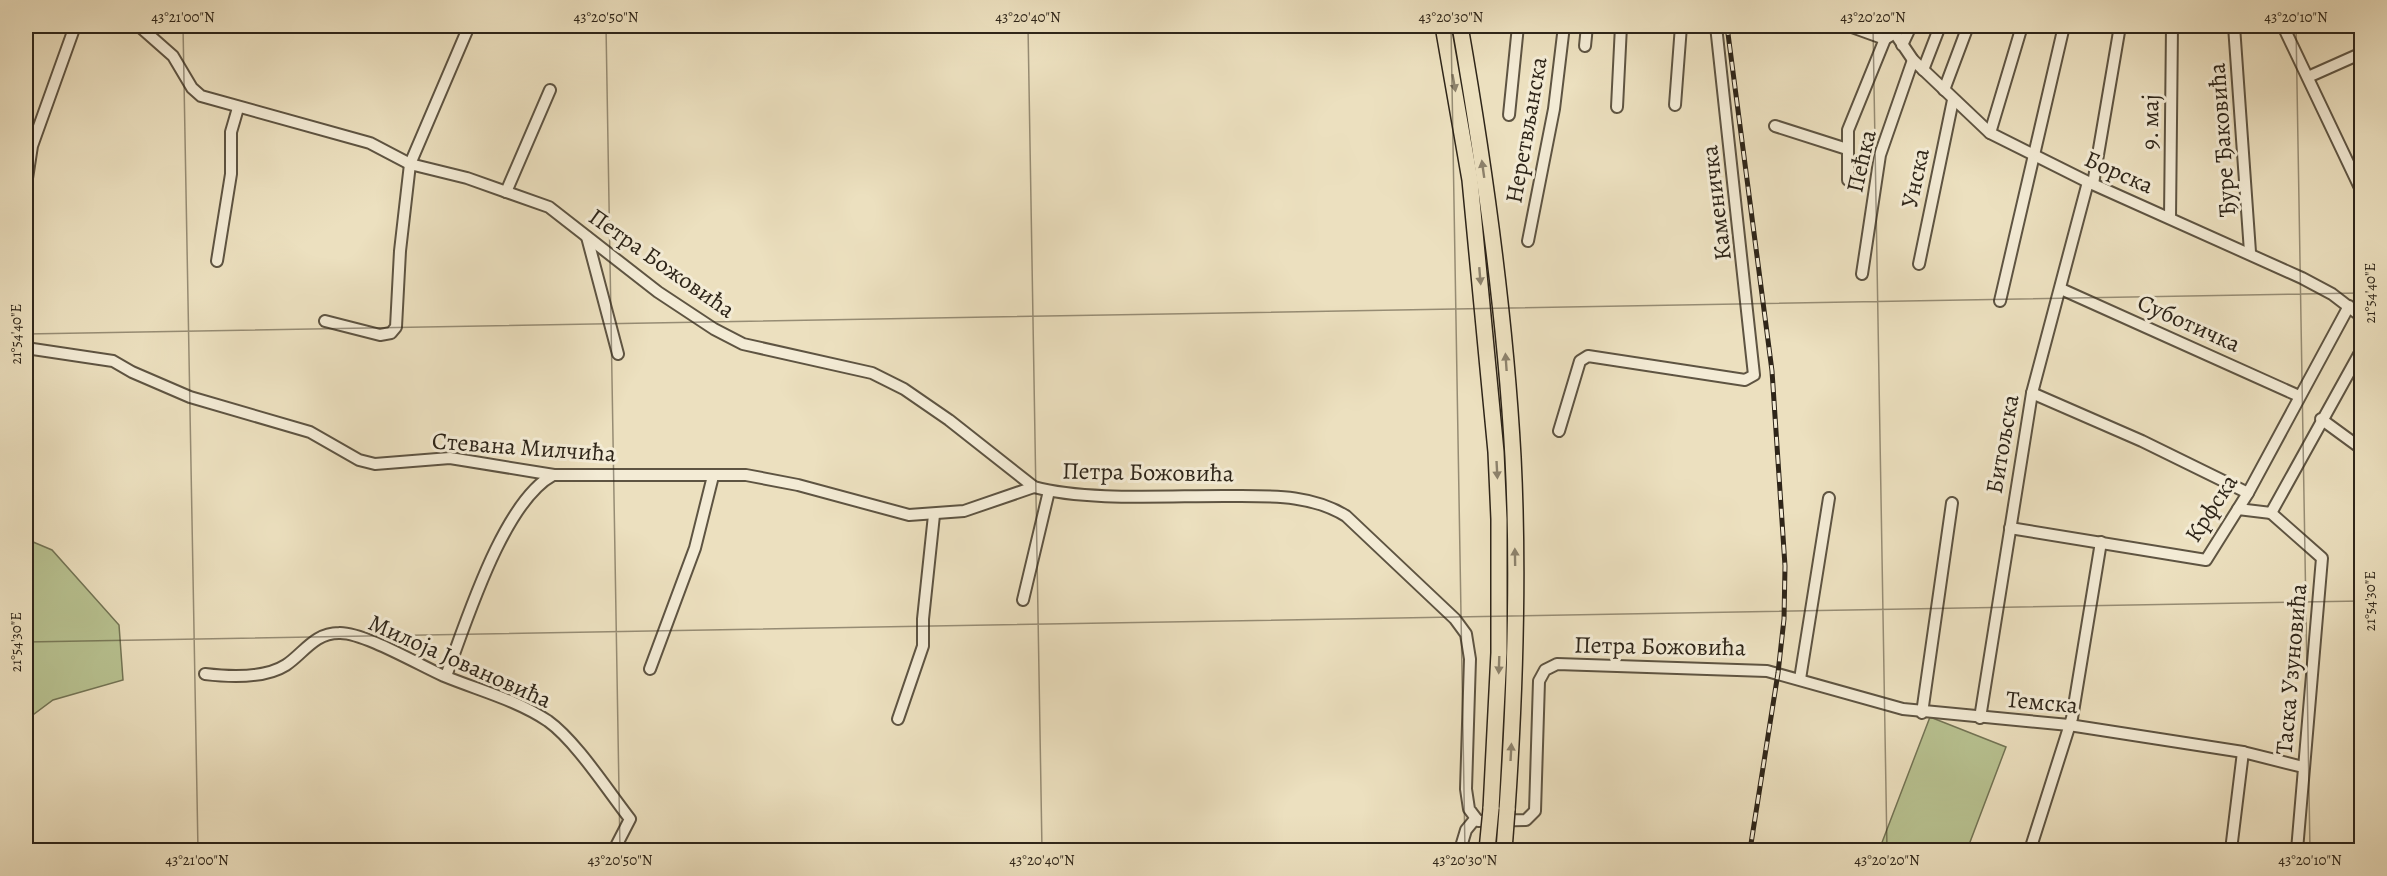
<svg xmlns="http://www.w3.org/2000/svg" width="2387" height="876" viewBox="0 0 2387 876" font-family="Alegreya,serif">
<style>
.green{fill:#b8c291;stroke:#737455;stroke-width:1.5}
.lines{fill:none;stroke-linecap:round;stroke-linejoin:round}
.minor-casing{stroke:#5e5442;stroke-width:14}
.highway-casing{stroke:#2e2519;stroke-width:18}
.minor{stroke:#f3ebd5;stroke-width:10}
.highway{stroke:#ece0bf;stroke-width:15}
.rail-casing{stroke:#2e2519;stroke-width:5}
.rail{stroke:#f3ebd5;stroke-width:3;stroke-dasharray:9;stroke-linecap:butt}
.highway-bridge-casing{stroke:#2e2519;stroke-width:18;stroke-linecap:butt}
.highway-bridge{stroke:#ece0bf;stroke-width:15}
.oneway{fill:#8d826c}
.ticks{fill:none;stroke:#2e2519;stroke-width:1.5;stroke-opacity:0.45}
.labels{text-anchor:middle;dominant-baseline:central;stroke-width:6;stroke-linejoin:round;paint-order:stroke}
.street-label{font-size:24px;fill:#2e2519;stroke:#f3ebd5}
.neatline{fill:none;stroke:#2e2519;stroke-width:2}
.ticks-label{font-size:15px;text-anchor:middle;fill:#2e2519}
</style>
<rect width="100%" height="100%" fill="#ece0bf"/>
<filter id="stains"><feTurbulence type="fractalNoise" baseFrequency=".00333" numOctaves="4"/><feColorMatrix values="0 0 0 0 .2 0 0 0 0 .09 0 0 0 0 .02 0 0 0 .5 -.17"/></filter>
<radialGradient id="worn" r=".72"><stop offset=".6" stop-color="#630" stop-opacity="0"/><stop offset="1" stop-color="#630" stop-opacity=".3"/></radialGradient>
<g class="green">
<polygon points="26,539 52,550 119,625 123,680 53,700 26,720"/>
<polygon points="1930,717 2006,747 1967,850 1894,850 1881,845"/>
</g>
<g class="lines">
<g class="minor-casing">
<g id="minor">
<path d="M139 26 173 56 192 88 201 96 370 143 410 164 467 178 549 207 658 292 714 329 743 344 872 373 904 389 949 420 1034 487C1089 502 1176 495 1235 496 1274 496 1312 495 1346 516L1455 619 1466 634 1470 659 1466 789 1469 809 1478 821 1526 820 1535 811 1539 681 1545 670 1557 664 1767 671 1903 709 2069 725 2243 752 2303 767"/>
<polyline points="1849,26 1885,39 1890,36"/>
<polyline points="1890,26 1913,60 1990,133 2088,182 2302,278 2332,294 2362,317"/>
<polyline points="2234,26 2250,252"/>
<polyline points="2283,26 2362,192"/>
<polyline points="1902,45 1911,26"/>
<polyline points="1585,46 1587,26"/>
<polyline points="1923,70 1940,26"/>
<polyline points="2308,77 2362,53"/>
<polyline points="1944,90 1968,26"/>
<polyline points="1675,105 1681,26"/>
<polyline points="1617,107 1621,26"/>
<polyline points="1509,115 1518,26"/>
<polyline points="1775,126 1847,149"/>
<polyline points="1990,133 2022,26"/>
<polyline points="1848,180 1848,130 1885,39"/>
<polyline points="2093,184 2120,26"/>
<polyline points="26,185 32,146 75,26"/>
<polyline points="506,192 550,90"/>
<polyline points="2170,218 2172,26"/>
<polyline points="587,237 618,354"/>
<polyline points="1528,241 1554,109 1564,26"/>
<polyline points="217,261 231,174 231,132 238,108"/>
<polyline points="1919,264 1953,100"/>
<polyline points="1862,274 1880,155 1913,60"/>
<polyline points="2061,289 2299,396"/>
<polyline points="2000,301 2064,26"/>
<polyline points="325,321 380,335 391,333 396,327 400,251 410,164 469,26"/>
<polyline points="26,348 113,361 132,372 190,397 310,432 359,460 375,464 450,458 554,475 746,475 798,485 909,515 964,511 1034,487"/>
<polyline points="2032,393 2142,441 2248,493"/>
<polyline points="2321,419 2362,449"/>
<polyline points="1559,431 1580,361 1588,356 1745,380 1754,375 1716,26"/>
<polyline points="2238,509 2271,513"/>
<polyline points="2271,513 2322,558 2297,850"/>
<polyline points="2271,513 2362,349"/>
<polyline points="2010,528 2206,560 2248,493 2349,306"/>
<polyline points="1023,600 1049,491"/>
<polyline points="650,669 695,548 713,476"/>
<path d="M205 674C230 677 264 679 286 665 304 653 314 633 339 633 363 632 419 665 444 676 478 690 517 700 548 721 576 741 608 791 630 819L614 850"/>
<path d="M446 676C466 623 503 502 553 475"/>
<polyline points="1800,679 1829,498"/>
<polyline points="1922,713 1952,503"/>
<polyline points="1980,718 2032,393 2088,182"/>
<polyline points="898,719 923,646 923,619 934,515"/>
<polyline points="1460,850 1466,830 1475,819"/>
<polyline points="2030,850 2072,718 2101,542"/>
<polyline points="2231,850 2243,752"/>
</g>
</g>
<g class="highway-casing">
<g id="highway">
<polyline points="1443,26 1470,180 1496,452 1499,519 1499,653 1491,809"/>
<path d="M1460 26C1485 169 1505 312 1513 457 1519 575 1515 693 1507 810"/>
</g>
</g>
<use href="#minor" class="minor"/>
<use href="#highway" class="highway"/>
<g class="rail-casing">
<polyline id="rail" points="1727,26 1772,371 1785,566 1784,619 1778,673 1750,850"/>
</g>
<use href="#rail" class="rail"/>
<g class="highway-bridge-casing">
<g id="highway-bridge">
<polyline points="1487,850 1491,809"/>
<polyline points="1504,850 1507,810"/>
</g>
</g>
<use href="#highway-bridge" class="highway-bridge"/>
</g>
<defs><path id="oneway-solid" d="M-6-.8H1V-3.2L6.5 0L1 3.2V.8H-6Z" transform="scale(1.5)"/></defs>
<g class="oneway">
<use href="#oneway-solid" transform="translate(1454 83) rotate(80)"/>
<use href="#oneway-solid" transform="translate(1483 169) rotate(-98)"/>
<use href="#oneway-solid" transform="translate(1480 276) rotate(85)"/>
<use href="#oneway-solid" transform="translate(1506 362) rotate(-94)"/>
<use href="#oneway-solid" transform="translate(1497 470) rotate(87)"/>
<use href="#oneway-solid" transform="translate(1515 557) rotate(-91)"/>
<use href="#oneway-solid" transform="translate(1499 665) rotate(92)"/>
<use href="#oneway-solid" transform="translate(1511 752) rotate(-87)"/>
</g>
<path class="ticks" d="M183 26 198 850M606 26 620 850M1028 26 1042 850M1451 26 1465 850M1873 26 1887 850M2296 26 2310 850M26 334 2362 293M26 642 2362 601"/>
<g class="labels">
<g class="street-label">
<text transform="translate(2150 122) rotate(-89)">9. мај</text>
<text transform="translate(1526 130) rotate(-80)">Неретвљанска</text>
<text transform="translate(2222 140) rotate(-94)">Ђуре Ђаковића</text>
<text transform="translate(1861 161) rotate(-77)">Пећка</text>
<text transform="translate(2119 172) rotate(24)">Борска</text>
<text transform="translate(1915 178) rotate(-78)">Унска</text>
<text transform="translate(1716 203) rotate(-97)">Каменичка</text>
<text transform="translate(662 263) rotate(35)">Петра Божовића</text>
<text transform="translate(2189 323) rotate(24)">Суботичка</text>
<text transform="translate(2002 444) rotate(-80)">Битољска</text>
<text transform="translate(524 447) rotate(4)">Стевана Милчића</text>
<text transform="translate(1148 472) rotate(1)">Петра Божовића</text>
<text transform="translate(2211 508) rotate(-57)">Крфска</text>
<text transform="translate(1660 646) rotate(1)">Петра Божовића</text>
<text transform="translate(460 661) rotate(24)">Милоја Јовановића</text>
<text transform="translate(2291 669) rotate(-85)">Таска Узуновића</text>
<text transform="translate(2042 702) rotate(5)">Темска</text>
</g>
</g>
<rect width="2387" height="876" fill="none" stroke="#ece0bf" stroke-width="66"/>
<rect x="33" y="33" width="2321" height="810" class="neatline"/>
<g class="ticks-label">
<text x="183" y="22">43°21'00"N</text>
<text x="606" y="22">43°20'50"N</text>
<text x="1028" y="22">43°20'40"N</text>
<text x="1451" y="22">43°20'30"N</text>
<text x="1873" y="22">43°20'20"N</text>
<text x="2296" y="22">43°20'10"N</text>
<text transform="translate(2370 293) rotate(-90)" y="5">21°54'40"E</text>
<text transform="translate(16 334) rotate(-90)" y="5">21°54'40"E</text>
<text transform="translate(2370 601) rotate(-90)" y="5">21°54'30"E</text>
<text transform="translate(16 642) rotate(-90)" y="5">21°54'30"E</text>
<text x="197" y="865">43°21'00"N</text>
<text x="620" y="865">43°20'50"N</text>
<text x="1042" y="865">43°20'40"N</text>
<text x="1465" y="865">43°20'30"N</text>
<text x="1887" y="865">43°20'20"N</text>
<text x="2310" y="865">43°20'10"N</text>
</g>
<rect width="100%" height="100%" filter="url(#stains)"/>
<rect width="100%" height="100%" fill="url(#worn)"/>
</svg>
